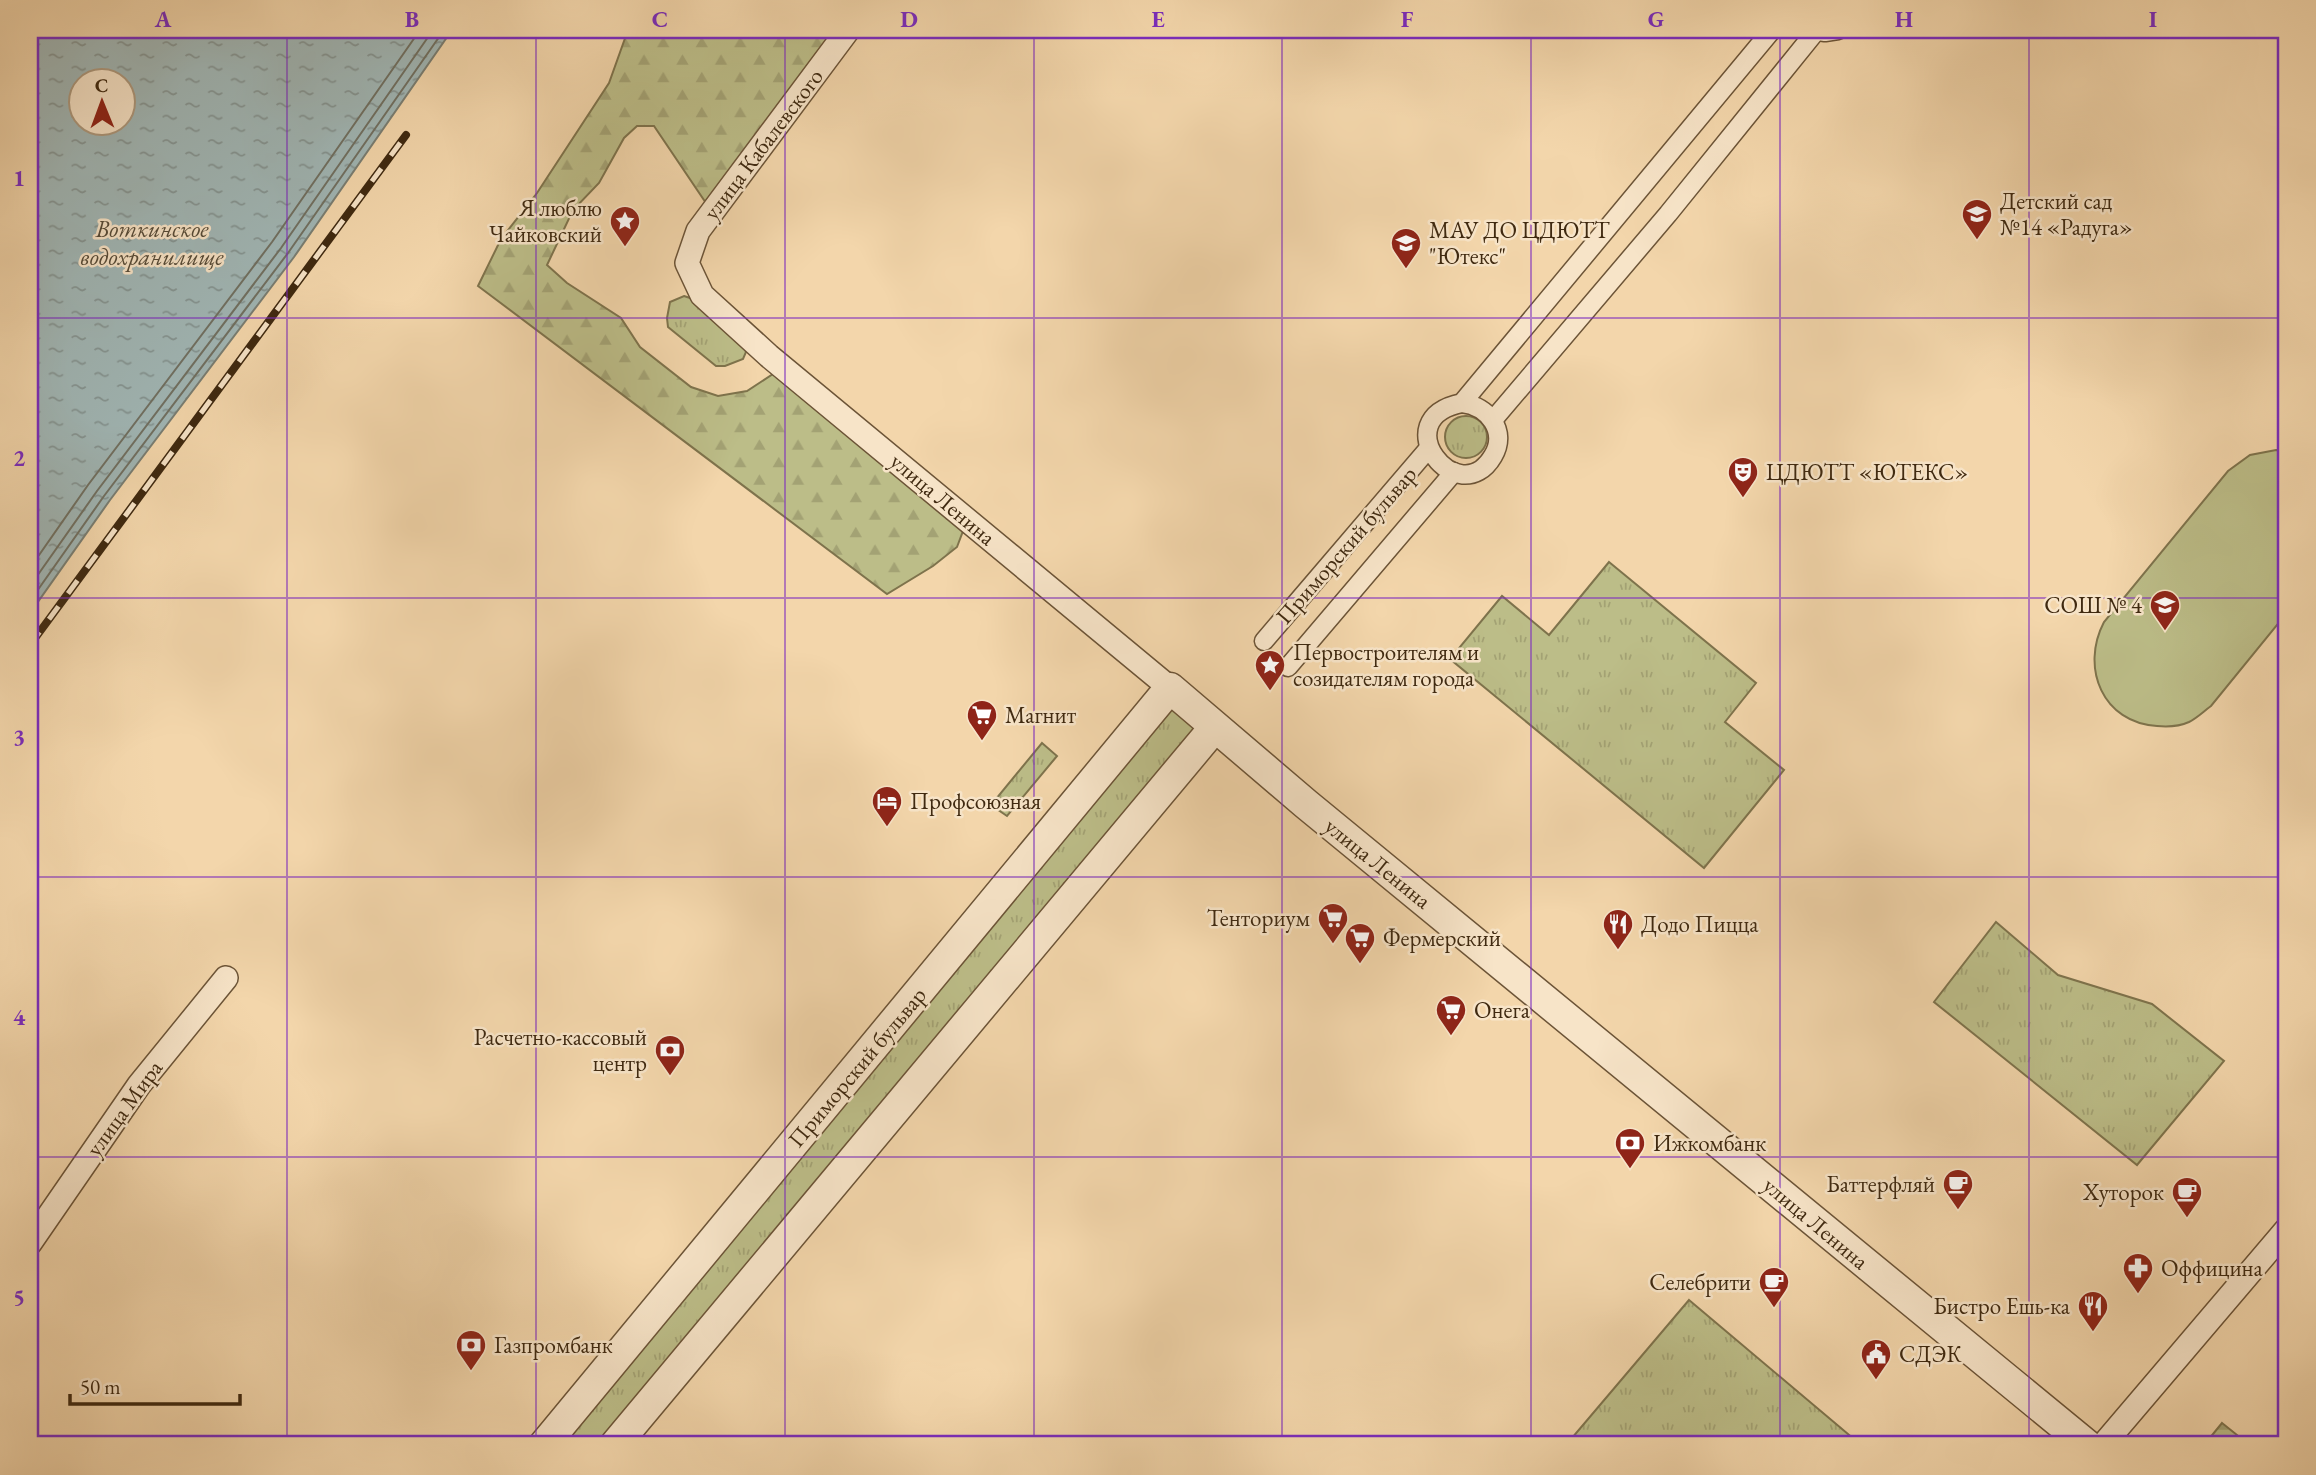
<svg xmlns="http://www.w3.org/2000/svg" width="2316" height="1475" viewBox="0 0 2316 1475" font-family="'EB Garamond',serif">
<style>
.grass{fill:url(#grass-tufts);stroke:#7e734c;stroke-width:2}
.forest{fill:url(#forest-firs);stroke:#7e734c;stroke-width:2}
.pitch{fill:#bcbd88;stroke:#7e734c;stroke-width:2}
.water{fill:url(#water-ripples);stroke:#797e73;stroke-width:2;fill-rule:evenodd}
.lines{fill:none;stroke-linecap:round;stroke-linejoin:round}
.shore{stroke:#707062;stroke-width:2}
.pedestrian-casing{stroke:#6c5437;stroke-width:21}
.minor-casing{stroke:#6c5437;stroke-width:26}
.tertiary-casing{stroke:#6c5437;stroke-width:33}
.pedestrian{stroke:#f7e4c8;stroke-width:18}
.minor{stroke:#f7e4c8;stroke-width:23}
.tertiary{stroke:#f7e4c8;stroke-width:30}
.rail-casing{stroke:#3f2910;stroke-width:8}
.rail{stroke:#f7e4c8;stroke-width:5;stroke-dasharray:16;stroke-linecap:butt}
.grid{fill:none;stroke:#7b2cbf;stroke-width:2;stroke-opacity:0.55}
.labels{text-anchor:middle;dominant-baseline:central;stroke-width:5;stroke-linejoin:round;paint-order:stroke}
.street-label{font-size:23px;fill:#3f2910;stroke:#f7e4c8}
.poi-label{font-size:23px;fill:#3f2910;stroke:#f7e4c8;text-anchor:start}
.water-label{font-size:24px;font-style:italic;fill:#574c39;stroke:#f7e4c8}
.neatline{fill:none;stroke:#7b2cbf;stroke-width:2.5}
.grid-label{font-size:23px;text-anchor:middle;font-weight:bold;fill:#7b2cbf}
</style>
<defs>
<pattern id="grass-tufts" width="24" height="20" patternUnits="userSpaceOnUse" patternTransform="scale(1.75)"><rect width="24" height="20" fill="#bcbd88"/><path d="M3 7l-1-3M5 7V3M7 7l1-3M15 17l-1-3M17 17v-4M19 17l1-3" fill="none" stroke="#a3a274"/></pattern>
<pattern id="forest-firs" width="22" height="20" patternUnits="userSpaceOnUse" patternTransform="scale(1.75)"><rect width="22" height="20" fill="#bcbd88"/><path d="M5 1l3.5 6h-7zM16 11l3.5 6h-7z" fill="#a3a274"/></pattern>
<pattern id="water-ripples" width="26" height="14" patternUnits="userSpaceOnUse" patternTransform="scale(1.75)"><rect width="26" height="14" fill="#a0b6b5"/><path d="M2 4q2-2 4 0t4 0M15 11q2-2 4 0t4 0" fill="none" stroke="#849492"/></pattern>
</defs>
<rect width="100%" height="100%" fill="#f3d6ab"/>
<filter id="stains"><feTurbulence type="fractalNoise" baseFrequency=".00286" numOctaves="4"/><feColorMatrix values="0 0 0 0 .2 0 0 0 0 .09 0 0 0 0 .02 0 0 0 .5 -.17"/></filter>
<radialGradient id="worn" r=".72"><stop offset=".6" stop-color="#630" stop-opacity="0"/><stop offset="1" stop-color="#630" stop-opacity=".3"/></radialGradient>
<g class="grass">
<polygon points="684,296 696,300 741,338 746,352 743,359 725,366 716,366 668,327 667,318 670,302"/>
<circle cx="1466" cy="437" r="21"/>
<polygon points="1609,562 1756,683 1725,722 1784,770 1704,868 1450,659 1502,596 1549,635"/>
<polygon points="1170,688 1214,728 615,1445 544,1445"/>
<polygon points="1042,743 1057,756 1007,816 991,805"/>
<polygon points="1996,922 2058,975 2152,1004 2224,1061 2137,1165 1934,1002"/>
<polygon points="1689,1300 1861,1445 1566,1445"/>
</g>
<g class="forest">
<polygon points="628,30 835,30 708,206 654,126 637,126 624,138 599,183 573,210 547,265 567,283 621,318 640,347 691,387 718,396 747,391 773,374 963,531 957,547 933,566 887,594 478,286 501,239 537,193 609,83"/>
<polygon points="2222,1423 2247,1443 2245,1445 2204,1445"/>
</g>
<path class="pitch" d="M2276 450 2286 451V614L2211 706C2204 711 2197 718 2189 722 2180 726 2167 727 2157 726 2103 723 2080 668 2104 622L2228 471 2250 455Z"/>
<path class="water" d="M30 30H452L294 257 110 500 30 613ZM80 80H122V122H80Z"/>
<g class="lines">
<g class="shore">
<polyline points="30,568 88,485 272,242 420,30"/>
<polyline points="30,586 97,491 281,248 433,30"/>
<polyline points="30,601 104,496 288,253 444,30"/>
</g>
<g class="pedestrian-casing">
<g id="pedestrian">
<polyline points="1812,30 1825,32 1838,30"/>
<path d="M1462 403C1488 406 1508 431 1493 456 1459 514 1383 419 1462 403L1772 30"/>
<polyline points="1493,420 1668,214 1816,31"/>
<polyline points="1264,641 1429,448"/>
<polyline points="1288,667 1454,472"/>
</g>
</g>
<g class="minor-casing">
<g id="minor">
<polyline points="848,30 698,231 687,263 702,295 769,356 1170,688"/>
<polyline points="30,1243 139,1085 226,978"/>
<polyline points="2103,1445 2286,1230"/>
</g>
</g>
<g class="tertiary-casing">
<g id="tertiary">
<polyline points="544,1445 1170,688 1306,804 2087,1445"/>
<polyline points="615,1445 1214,728"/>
</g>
</g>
<use href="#pedestrian" class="pedestrian"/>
<use href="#minor" class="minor"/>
<use href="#tertiary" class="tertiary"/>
<g class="rail-casing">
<polyline id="rail" points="30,645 406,135"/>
</g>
<use href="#rail" class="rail"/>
</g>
<path class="grid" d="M287 30V1445M536 30V1445M785 30V1445M1034 30V1445M1282 30V1445M1531 30V1445M1780 30V1445M2029 30V1445M30 318H2286M30 598H2286M30 877H2286M30 1157H2286"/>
<defs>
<g id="school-pin" transform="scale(1.575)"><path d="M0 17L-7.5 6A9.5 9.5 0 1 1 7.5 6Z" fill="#8f2418" stroke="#f7e4c8"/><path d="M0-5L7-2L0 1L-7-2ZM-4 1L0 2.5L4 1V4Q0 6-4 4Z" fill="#fff"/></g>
<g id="sight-pin" transform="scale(1.575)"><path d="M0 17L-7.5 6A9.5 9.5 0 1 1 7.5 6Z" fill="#8f2418" stroke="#f7e4c8"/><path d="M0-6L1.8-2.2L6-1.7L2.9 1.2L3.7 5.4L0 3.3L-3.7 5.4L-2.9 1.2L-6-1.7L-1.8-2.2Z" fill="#fff"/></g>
<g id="theatre-pin" transform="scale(1.575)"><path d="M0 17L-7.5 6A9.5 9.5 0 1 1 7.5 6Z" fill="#8f2418" stroke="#f7e4c8"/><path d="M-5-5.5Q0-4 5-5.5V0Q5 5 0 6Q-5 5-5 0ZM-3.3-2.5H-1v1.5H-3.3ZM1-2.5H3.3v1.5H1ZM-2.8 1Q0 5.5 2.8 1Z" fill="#fff"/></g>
<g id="supermarket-pin" transform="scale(1.575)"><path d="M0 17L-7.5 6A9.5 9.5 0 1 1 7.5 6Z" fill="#8f2418" stroke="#f7e4c8"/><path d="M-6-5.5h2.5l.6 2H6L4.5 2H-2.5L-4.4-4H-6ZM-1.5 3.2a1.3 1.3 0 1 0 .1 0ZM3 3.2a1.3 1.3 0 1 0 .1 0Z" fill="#fff"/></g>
<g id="hotel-pin" transform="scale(1.575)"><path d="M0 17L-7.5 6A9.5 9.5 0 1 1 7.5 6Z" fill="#8f2418" stroke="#f7e4c8"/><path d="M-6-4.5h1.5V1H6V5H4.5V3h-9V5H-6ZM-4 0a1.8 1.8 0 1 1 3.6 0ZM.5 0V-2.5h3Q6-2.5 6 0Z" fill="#fff"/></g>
<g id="restaurant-pin" transform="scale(1.575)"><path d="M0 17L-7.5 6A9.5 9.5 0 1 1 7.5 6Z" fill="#8f2418" stroke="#f7e4c8"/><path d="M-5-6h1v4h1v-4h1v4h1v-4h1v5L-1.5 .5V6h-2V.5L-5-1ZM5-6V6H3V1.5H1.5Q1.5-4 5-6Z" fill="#fff"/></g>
<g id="bank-pin" transform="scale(1.575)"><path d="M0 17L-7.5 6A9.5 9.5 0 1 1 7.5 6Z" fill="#8f2418" stroke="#f7e4c8"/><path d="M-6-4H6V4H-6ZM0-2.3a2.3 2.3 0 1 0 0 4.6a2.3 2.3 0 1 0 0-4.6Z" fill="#fff"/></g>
<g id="cafe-pin" transform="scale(1.575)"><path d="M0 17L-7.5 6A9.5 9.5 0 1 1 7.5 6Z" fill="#8f2418" stroke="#f7e4c8"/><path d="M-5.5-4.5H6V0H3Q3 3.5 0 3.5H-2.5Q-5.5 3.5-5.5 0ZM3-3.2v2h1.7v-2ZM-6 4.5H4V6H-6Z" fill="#fff"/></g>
<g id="pharmacy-pin" transform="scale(1.575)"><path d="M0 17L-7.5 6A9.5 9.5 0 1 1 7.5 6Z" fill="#8f2418" stroke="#f7e4c8"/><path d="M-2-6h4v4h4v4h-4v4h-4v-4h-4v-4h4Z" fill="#fff"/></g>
<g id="civic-pin" transform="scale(1.575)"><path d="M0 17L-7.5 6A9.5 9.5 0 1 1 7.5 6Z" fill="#8f2418" stroke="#f7e4c8"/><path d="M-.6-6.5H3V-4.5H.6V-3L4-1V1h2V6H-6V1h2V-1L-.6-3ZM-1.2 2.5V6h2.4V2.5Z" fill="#fff"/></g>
</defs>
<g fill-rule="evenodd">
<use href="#school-pin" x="1977" y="214"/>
<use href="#sight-pin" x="625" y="221"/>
<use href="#school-pin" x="1406" y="243"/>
<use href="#theatre-pin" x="1743" y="472"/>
<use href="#school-pin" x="2165" y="605"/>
<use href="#sight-pin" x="1270" y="665"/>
<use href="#supermarket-pin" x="982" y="715"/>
<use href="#hotel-pin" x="887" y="801"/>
<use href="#supermarket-pin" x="1333" y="918"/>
<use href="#restaurant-pin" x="1618" y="924"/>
<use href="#supermarket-pin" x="1360" y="938"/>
<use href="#supermarket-pin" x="1451" y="1010"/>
<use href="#bank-pin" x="670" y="1050"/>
<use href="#bank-pin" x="1630" y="1143"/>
<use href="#cafe-pin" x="1958" y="1184"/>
<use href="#cafe-pin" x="2187" y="1192"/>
<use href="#pharmacy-pin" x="2138" y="1268"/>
<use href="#cafe-pin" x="1774" y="1282"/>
<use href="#restaurant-pin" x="2093" y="1306"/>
<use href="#bank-pin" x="471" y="1345"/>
<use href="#civic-pin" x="1876" y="1354"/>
</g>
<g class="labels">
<g class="street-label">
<text transform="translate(763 144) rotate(-53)">улица Кабалевского</text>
<text transform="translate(943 499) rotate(40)">улица Ленина</text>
<text transform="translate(1346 545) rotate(-49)">Приморский бульвар</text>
<text transform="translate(1378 863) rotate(39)">улица Ленина</text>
<text transform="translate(857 1067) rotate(-50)">Приморский бульвар</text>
<text transform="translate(124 1108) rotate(-54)">улица Мира</text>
<text transform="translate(1816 1223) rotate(40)">улица Ленина</text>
</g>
<g class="poi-label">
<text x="2000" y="201">Детский сад<tspan x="2000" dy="26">№14 «Радуга»</tspan></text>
<text x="602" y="208" text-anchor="end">Я люблю<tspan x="602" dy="26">Чайковский</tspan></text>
<text x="1429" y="230">МАУ ДО ЦДЮТТ<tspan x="1429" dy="26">"Ютекс"</tspan></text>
<text x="1766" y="472">ЦДЮТТ «ЮТЕКС»</text>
<text x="2142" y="605" text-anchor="end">СОШ № 4</text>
<text x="1293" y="652">Первостроителям и<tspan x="1293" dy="26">созидателям города</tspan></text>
<text x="1005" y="715">Магнит</text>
<text x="910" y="801">Профсоюзная</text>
<text x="1310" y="918" text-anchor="end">Тенториум</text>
<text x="1641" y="924">Додо Пицца</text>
<text x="1383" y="938">Фермерский</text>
<text x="1474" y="1010">Онега</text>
<text x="647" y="1037" text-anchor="end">Расчетно-кассовый<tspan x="647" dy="26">центр</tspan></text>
<text x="1653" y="1143">Ижкомбанк</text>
<text x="1935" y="1184" text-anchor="end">Баттерфляй</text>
<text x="2164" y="1192" text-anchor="end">Хуторок</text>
<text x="2161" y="1268">Оффицина</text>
<text x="1751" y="1282" text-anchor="end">Селебрити</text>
<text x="2070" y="1306" text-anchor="end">Бистро Ешь-ка</text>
<text x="494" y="1345">Газпромбанк</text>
<text x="1899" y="1354">СДЭК</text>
</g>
<g class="water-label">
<text x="152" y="228">Воткинское<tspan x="152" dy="28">водохранилище</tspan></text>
</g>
</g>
<rect width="2316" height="1475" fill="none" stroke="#f3d6ab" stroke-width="77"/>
<g transform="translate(102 102) rotate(359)"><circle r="33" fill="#f7e4c8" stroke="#ad997e" stroke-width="2"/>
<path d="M0-5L12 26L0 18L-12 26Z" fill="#8f2418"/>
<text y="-10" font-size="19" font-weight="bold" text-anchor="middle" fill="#3f2910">С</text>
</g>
<path d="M70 1394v10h170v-10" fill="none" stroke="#3f2910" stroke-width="3.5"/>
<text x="80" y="1394" font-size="21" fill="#3f2910" stroke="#f7e4c8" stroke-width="5" paint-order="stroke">50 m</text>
<rect x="38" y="38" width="2240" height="1398" class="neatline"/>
<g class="grid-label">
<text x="163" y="27">A</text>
<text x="412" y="27">B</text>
<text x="660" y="27">C</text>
<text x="909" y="27">D</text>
<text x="1158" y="27">E</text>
<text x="1407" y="27">F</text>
<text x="1656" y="27">G</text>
<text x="1904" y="27">H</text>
<text x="2153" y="27">I</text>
<text x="19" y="186">1</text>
<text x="19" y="466">2</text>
<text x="19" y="745">3</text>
<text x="19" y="1025">4</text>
<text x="19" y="1305">5</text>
</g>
<rect width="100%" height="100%" filter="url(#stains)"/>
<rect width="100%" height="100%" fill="url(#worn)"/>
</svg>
